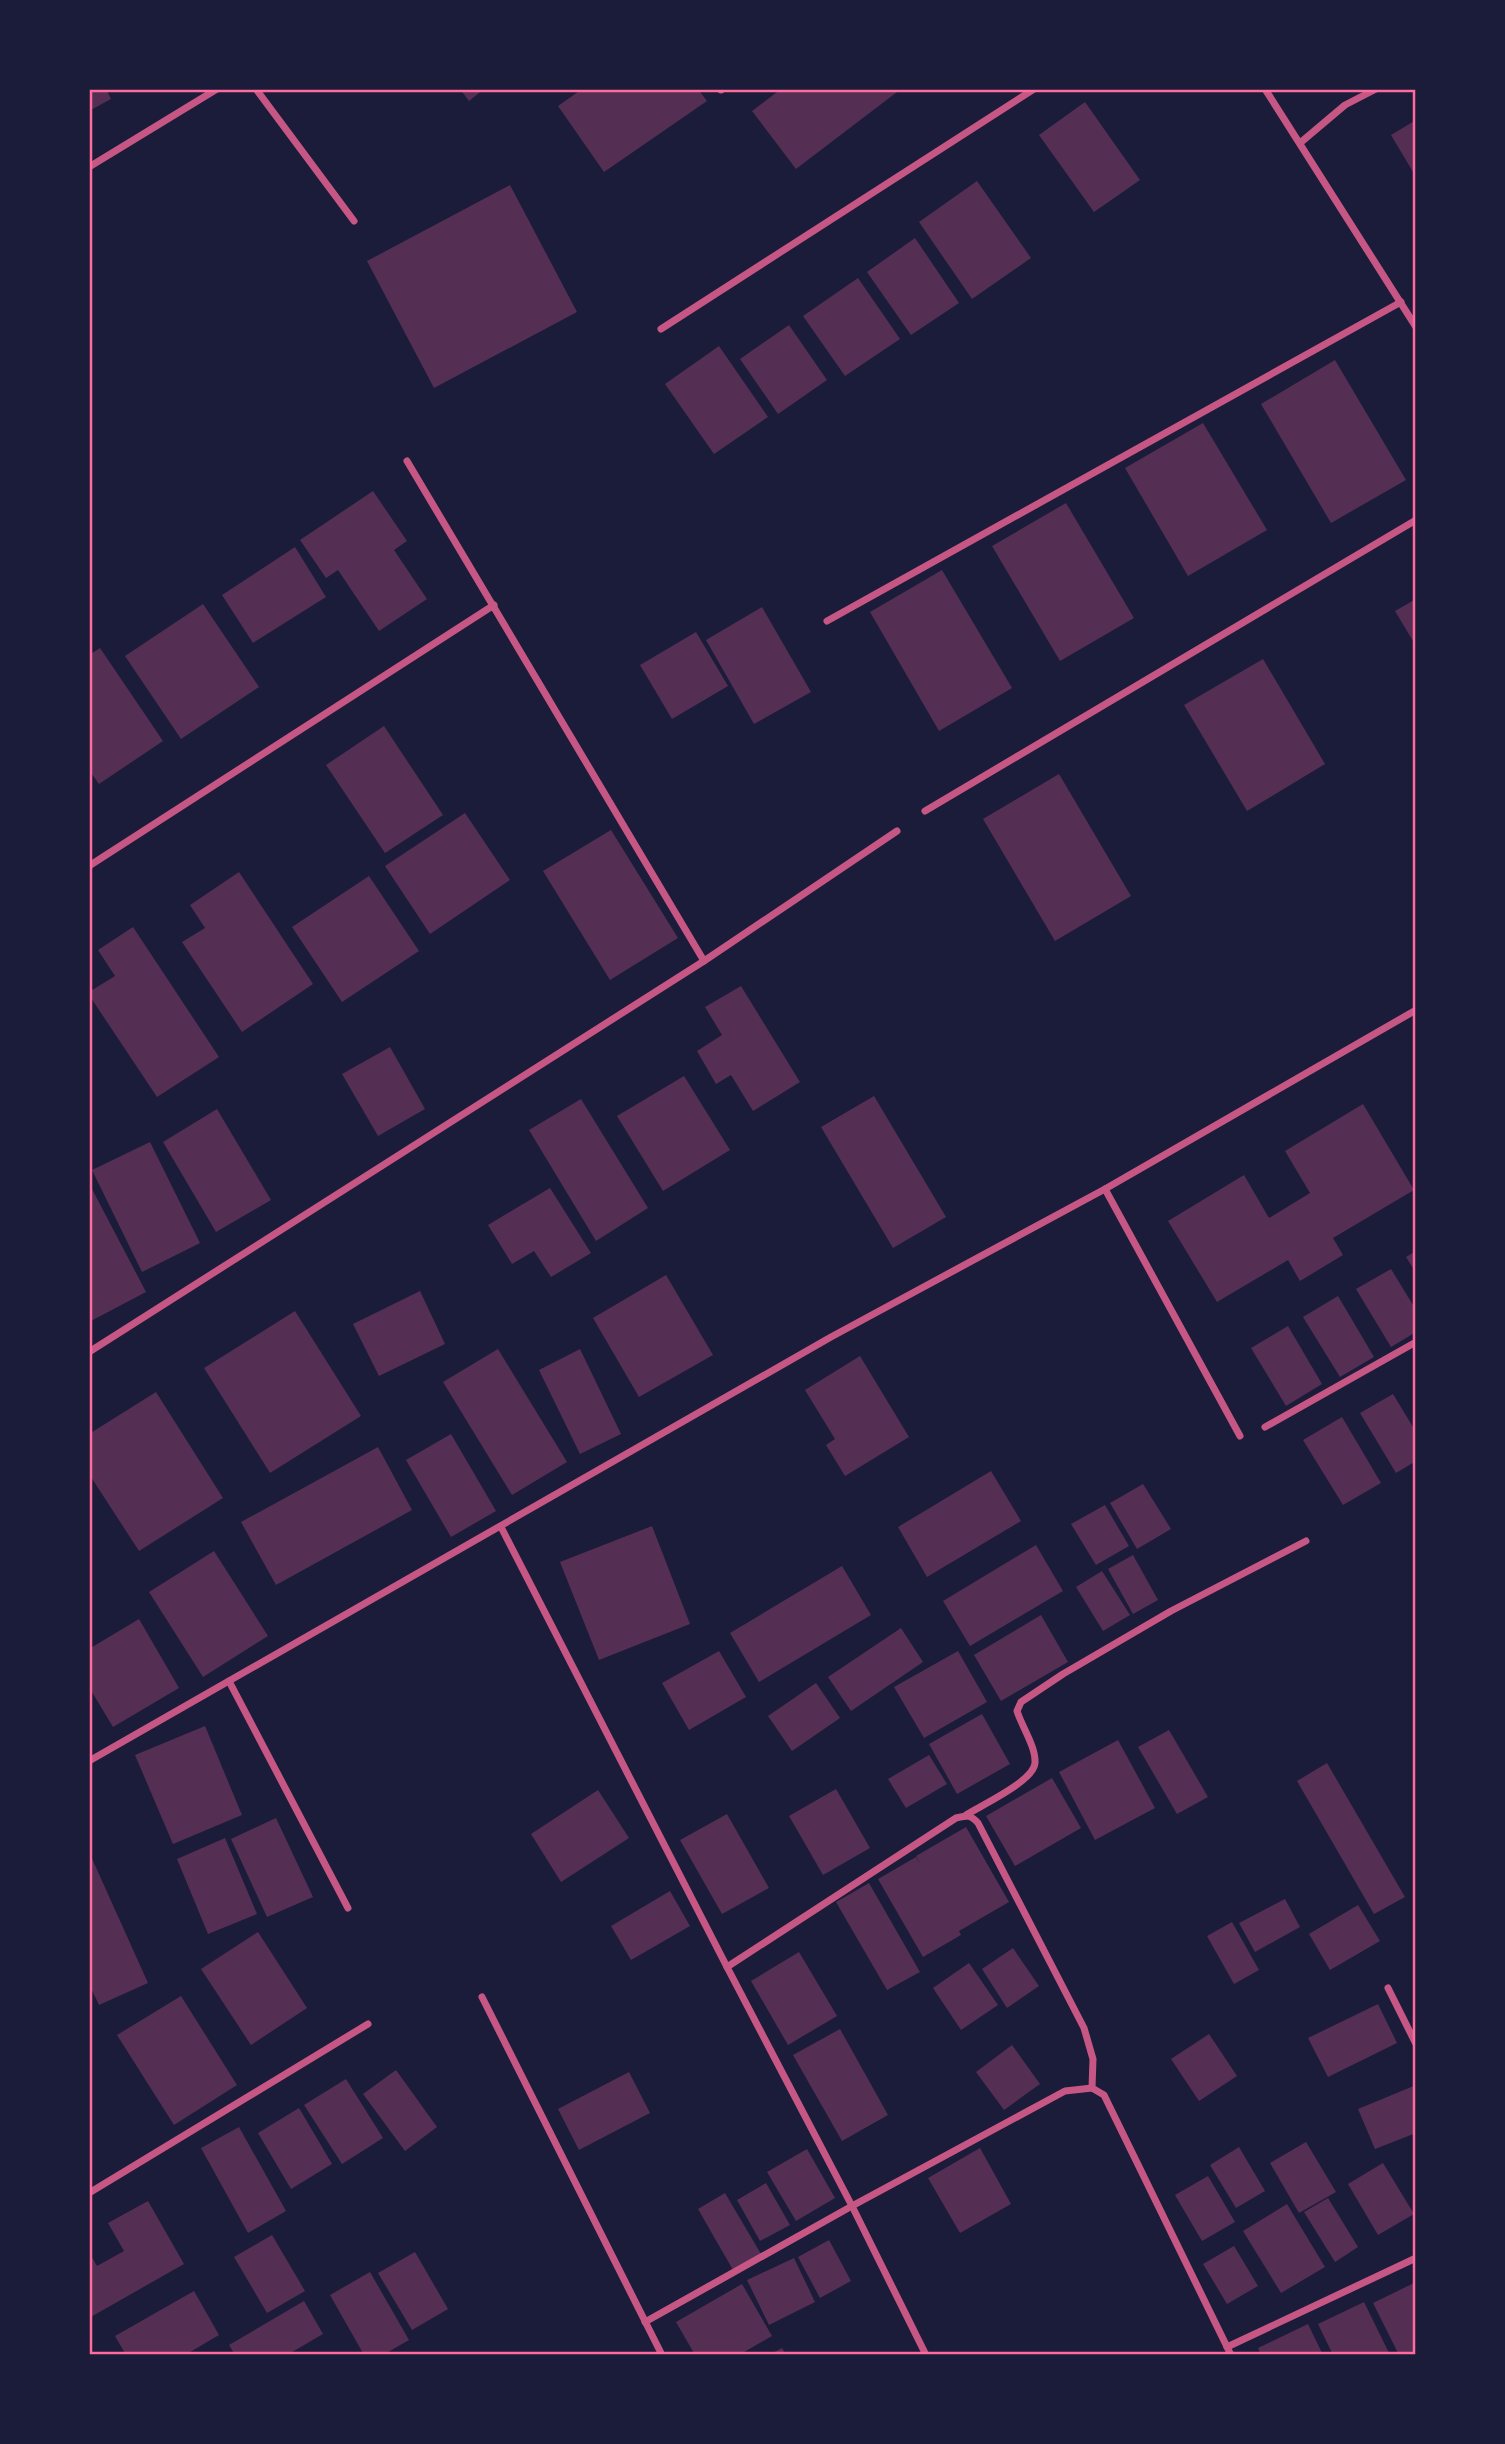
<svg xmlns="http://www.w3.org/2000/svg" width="1505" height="2444" viewBox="0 0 1505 2444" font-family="Literata,serif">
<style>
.building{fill:#542f53}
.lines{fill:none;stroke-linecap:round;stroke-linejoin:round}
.minor{stroke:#c65784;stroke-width:7}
.neatline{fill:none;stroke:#ff6b9d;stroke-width:2.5}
</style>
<rect width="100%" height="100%" fill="#1b1b3a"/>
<g class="building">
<polygon points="89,89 106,89 111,99 89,111"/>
<polygon points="460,89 484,89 469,101"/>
<polygon points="582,89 698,89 707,101 604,172 558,106"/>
<polygon points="781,89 901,89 796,169 752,111"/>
<polygon points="1085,102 1140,180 1094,212 1039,135"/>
<polygon points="1416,120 1416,177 1391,135"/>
<polygon points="977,181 1031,258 972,299 919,222"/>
<polygon points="510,185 577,312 434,388 367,261"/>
<polygon points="915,238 959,303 911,335 867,272"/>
<polygon points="858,278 900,339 845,376 803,316"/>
<polygon points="789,325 827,380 778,414 740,359"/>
<polygon points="719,346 768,417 714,454 665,384"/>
<polygon points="1335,360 1406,480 1331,523 1261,404"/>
<polygon points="1203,423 1267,530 1188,576 1125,468"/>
<polygon points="373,491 407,541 394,550 427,599 379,631 338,570 326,578 300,540"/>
<polygon points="1066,503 1134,618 1060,661 992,546"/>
<polygon points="295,547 326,597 253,643 222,595"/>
<polygon points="942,570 1012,688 939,731 870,612"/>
<polygon points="1416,599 1416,646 1395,611"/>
<polygon points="203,604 259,687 181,739 125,656"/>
<polygon points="762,607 811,692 754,724 706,640"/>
<polygon points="696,632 728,686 672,719 640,665"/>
<polygon points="100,648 163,741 99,784 89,770 89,655"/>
<polygon points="1263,659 1325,764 1247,811 1184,705"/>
<polygon points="384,726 443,815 385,853 326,765"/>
<polygon points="1059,774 1131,896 1055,941 983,819"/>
<polygon points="465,813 510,880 430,934 385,866"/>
<polygon points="611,830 678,938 610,980 543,871"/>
<polygon points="239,872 313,984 242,1032 182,942 205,928 190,905"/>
<polygon points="369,876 419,951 342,1002 292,927"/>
<polygon points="133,927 219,1057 157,1097 89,995 89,992 115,976 98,950"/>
<polygon points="741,986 800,1082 753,1111 731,1075 716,1084 697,1051 722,1035 705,1007"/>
<polygon points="390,1047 425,1109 378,1136 342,1074"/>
<polygon points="684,1076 730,1150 663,1191 617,1116"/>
<polygon points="874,1096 946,1217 893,1248 821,1127"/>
<polygon points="581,1099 648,1208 596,1241 529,1130"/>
<polygon points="1363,1104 1414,1190 1333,1238 1343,1255 1300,1281 1288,1260 1217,1302 1168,1221 1244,1175 1269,1218 1310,1193 1285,1151"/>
<polygon points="217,1109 271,1200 216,1232 163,1142"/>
<polygon points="150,1142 200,1243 142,1272 92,1170"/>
<polygon points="550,1188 591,1253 551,1277 534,1251 512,1264 488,1225"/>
<polygon points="92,1189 146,1292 91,1321 89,1190"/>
<polygon points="1416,1251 1416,1273 1406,1257"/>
<polygon points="1391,1269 1416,1310 1416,1332 1391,1347 1356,1289"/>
<polygon points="666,1275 713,1355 639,1397 593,1318"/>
<polygon points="420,1291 445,1344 379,1376 353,1324"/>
<polygon points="1338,1296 1374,1357 1340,1377 1303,1317"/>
<polygon points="295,1311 361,1416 270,1473 204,1368"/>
<polygon points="1288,1326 1322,1384 1286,1406 1251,1348"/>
<polygon points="498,1349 567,1462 512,1495 443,1382"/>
<polygon points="580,1349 621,1434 580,1454 539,1370"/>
<polygon points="860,1356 909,1437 845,1476 826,1445 835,1439 805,1390"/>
<polygon points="156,1392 223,1498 139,1551 89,1474 89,1434"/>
<polygon points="1393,1394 1416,1432 1416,1461 1396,1473 1360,1413"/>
<polygon points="1342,1417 1381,1483 1343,1505 1303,1440"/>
<polygon points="451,1434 496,1511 451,1537 406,1460"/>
<polygon points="378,1447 412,1510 276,1585 241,1522"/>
<polygon points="991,1471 1021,1521 927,1577 898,1527"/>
<polygon points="1143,1484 1171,1529 1137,1549 1110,1503"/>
<polygon points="1105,1505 1129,1546 1096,1565 1071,1524"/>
<polygon points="652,1526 690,1624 599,1660 560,1562"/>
<polygon points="1036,1545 1063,1591 970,1646 943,1601"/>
<polygon points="214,1551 268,1636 203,1677 149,1592"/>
<polygon points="1133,1555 1158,1600 1133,1614 1108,1569"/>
<polygon points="842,1566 871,1615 759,1682 730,1633"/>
<polygon points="1102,1571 1130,1615 1103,1631 1076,1587"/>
<polygon points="1041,1615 1068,1662 1001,1701 974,1655"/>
<polygon points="139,1619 179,1688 113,1727 89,1687 89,1649"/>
<polygon points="901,1628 923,1662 851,1711 828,1677"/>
<polygon points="719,1651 746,1697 689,1730 662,1683"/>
<polygon points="958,1651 987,1702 924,1738 894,1687"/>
<polygon points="816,1683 840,1718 792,1751 768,1716"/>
<polygon points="982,1714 1010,1764 957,1794 929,1744"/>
<polygon points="205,1726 242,1815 173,1844 135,1755"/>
<polygon points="1169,1730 1208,1797 1177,1814 1138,1747"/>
<polygon points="1118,1740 1155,1808 1095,1840 1059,1772"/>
<polygon points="929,1755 947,1784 906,1808 888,1779"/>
<polygon points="1327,1763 1405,1897 1374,1914 1297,1781"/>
<polygon points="1052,1778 1081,1828 1015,1866 986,1816"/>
<polygon points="836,1789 870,1848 823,1875 789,1816"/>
<polygon points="598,1790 629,1838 561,1882 531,1834"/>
<polygon points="727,1814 769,1888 722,1914 680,1840"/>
<polygon points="276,1818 313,1897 267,1917 231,1839"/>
<polygon points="966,1827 1009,1902 959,1931 961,1935 923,1957 878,1879 916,1857 922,1866 916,1856"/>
<polygon points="225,1838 257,1914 208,1934 177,1859"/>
<polygon points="89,1852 148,1983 99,2005 89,1984"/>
<polygon points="869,1883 920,1972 887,1990 836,1902"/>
<polygon points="670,1891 690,1926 631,1960 611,1926"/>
<polygon points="1285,1899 1300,1927 1255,1952 1239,1923"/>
<polygon points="1358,1905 1380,1941 1330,1970 1309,1934"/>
<polygon points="1232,1922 1259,1970 1234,1984 1207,1936"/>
<polygon points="258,1932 307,2008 251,2045 201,1969"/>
<polygon points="1013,1948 1039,1986 1007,2008 982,1969"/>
<polygon points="799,1952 837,2016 788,2045 751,1981"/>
<polygon points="969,1963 998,2005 961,2030 933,1988"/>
<polygon points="181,1996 237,2085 174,2125 117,2035"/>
<polygon points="1378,2004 1397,2043 1328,2077 1308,2038"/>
<polygon points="840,2029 888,2115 842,2141 793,2055"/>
<polygon points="1209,2034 1237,2076 1199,2101 1171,2059"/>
<polygon points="1012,2045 1040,2084 1004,2110 976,2072"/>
<polygon points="396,2070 437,2127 405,2151 363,2094"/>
<polygon points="629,2072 650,2113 579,2150 558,2109"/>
<polygon points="346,2079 383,2138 342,2164 304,2105"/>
<polygon points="1416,2085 1416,2133 1375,2149 1358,2109"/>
<polygon points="299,2108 332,2164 291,2189 258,2133"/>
<polygon points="239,2127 286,2211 248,2233 201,2148"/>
<polygon points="1306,2142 1336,2192 1299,2213 1270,2163"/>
<polygon points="1239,2147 1265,2191 1236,2208 1210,2165"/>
<polygon points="980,2148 1011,2204 960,2233 928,2178"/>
<polygon points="807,2149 835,2198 796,2221 767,2172"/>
<polygon points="1383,2163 1414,2214 1378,2235 1348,2184"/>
<polygon points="1208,2176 1235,2222 1202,2241 1175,2195"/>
<polygon points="766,2183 790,2225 760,2241 737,2200"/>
<polygon points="725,2193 761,2254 733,2270 698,2209"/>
<polygon points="1328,2198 1358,2247 1335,2262 1304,2212"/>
<polygon points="148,2201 184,2264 89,2318 89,2252 97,2266 124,2251 108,2223"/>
<polygon points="1287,2204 1325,2267 1281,2293 1243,2231"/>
<polygon points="272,2235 305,2291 267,2313 234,2257"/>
<polygon points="829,2240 851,2281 820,2298 798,2257"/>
<polygon points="1234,2246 1258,2286 1227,2304 1203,2264"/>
<polygon points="415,2252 448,2309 412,2330 378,2273"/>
<polygon points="794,2258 815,2302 769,2325 747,2280"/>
<polygon points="370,2272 409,2340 383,2355 364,2355 330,2295"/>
<polygon points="1416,2282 1416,2355 1399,2355 1373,2303"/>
<polygon points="742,2284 772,2336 739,2355 695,2355 676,2322"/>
<polygon points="194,2291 219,2335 185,2355 126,2355 115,2336"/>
<polygon points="304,2301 323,2334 287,2355 235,2355 229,2345"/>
<polygon points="1364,2302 1390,2355 1333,2355 1318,2324"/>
<polygon points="1308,2324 1323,2355 1261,2355 1258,2348"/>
<polygon points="782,2348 786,2355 769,2355"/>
</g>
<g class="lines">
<g class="minor">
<polyline points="256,89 354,221"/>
<polyline points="1265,89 1416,327"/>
<polyline points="721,90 721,89"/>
<polyline points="1300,143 1345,105 1376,89"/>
<polyline points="89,167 217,89"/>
<polyline points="661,329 1034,89"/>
<polyline points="407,461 704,961"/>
<polyline points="827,621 1401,302"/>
<polyline points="925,811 1416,520"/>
<polyline points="89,866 494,605"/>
<polyline points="1105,1189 1240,1436"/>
<polyline points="89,1352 704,961 897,831"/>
<polyline points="1265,1427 1416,1342"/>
<polyline points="501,1527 727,1967 852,2206 926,2355"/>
<polyline points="229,1681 348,1908"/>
<polyline points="89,1761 831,1337 1105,1189 1416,1010"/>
<path d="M966 1815C982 1805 1034 1781 1035 1763 1036 1747 1022 1727 1017 1711L1021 1702 1063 1674 1171 1611 1306 1541"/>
<path d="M727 1967 956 1818C967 1815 971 1815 978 1823L1084 2028 1093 2059 1092 2088 1104 2095 1231 2355"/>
<polyline points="1388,1988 1416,2044"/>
<polyline points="482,1997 662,2355"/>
<polyline points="89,2193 368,2024"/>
<polyline points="645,2322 852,2206 1065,2091 1092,2088"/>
<polyline points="1227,2347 1416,2258"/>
</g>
</g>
<rect width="1505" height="2444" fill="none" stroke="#1b1b3a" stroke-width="182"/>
<rect x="91" y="91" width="1323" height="2262" class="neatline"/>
</svg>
